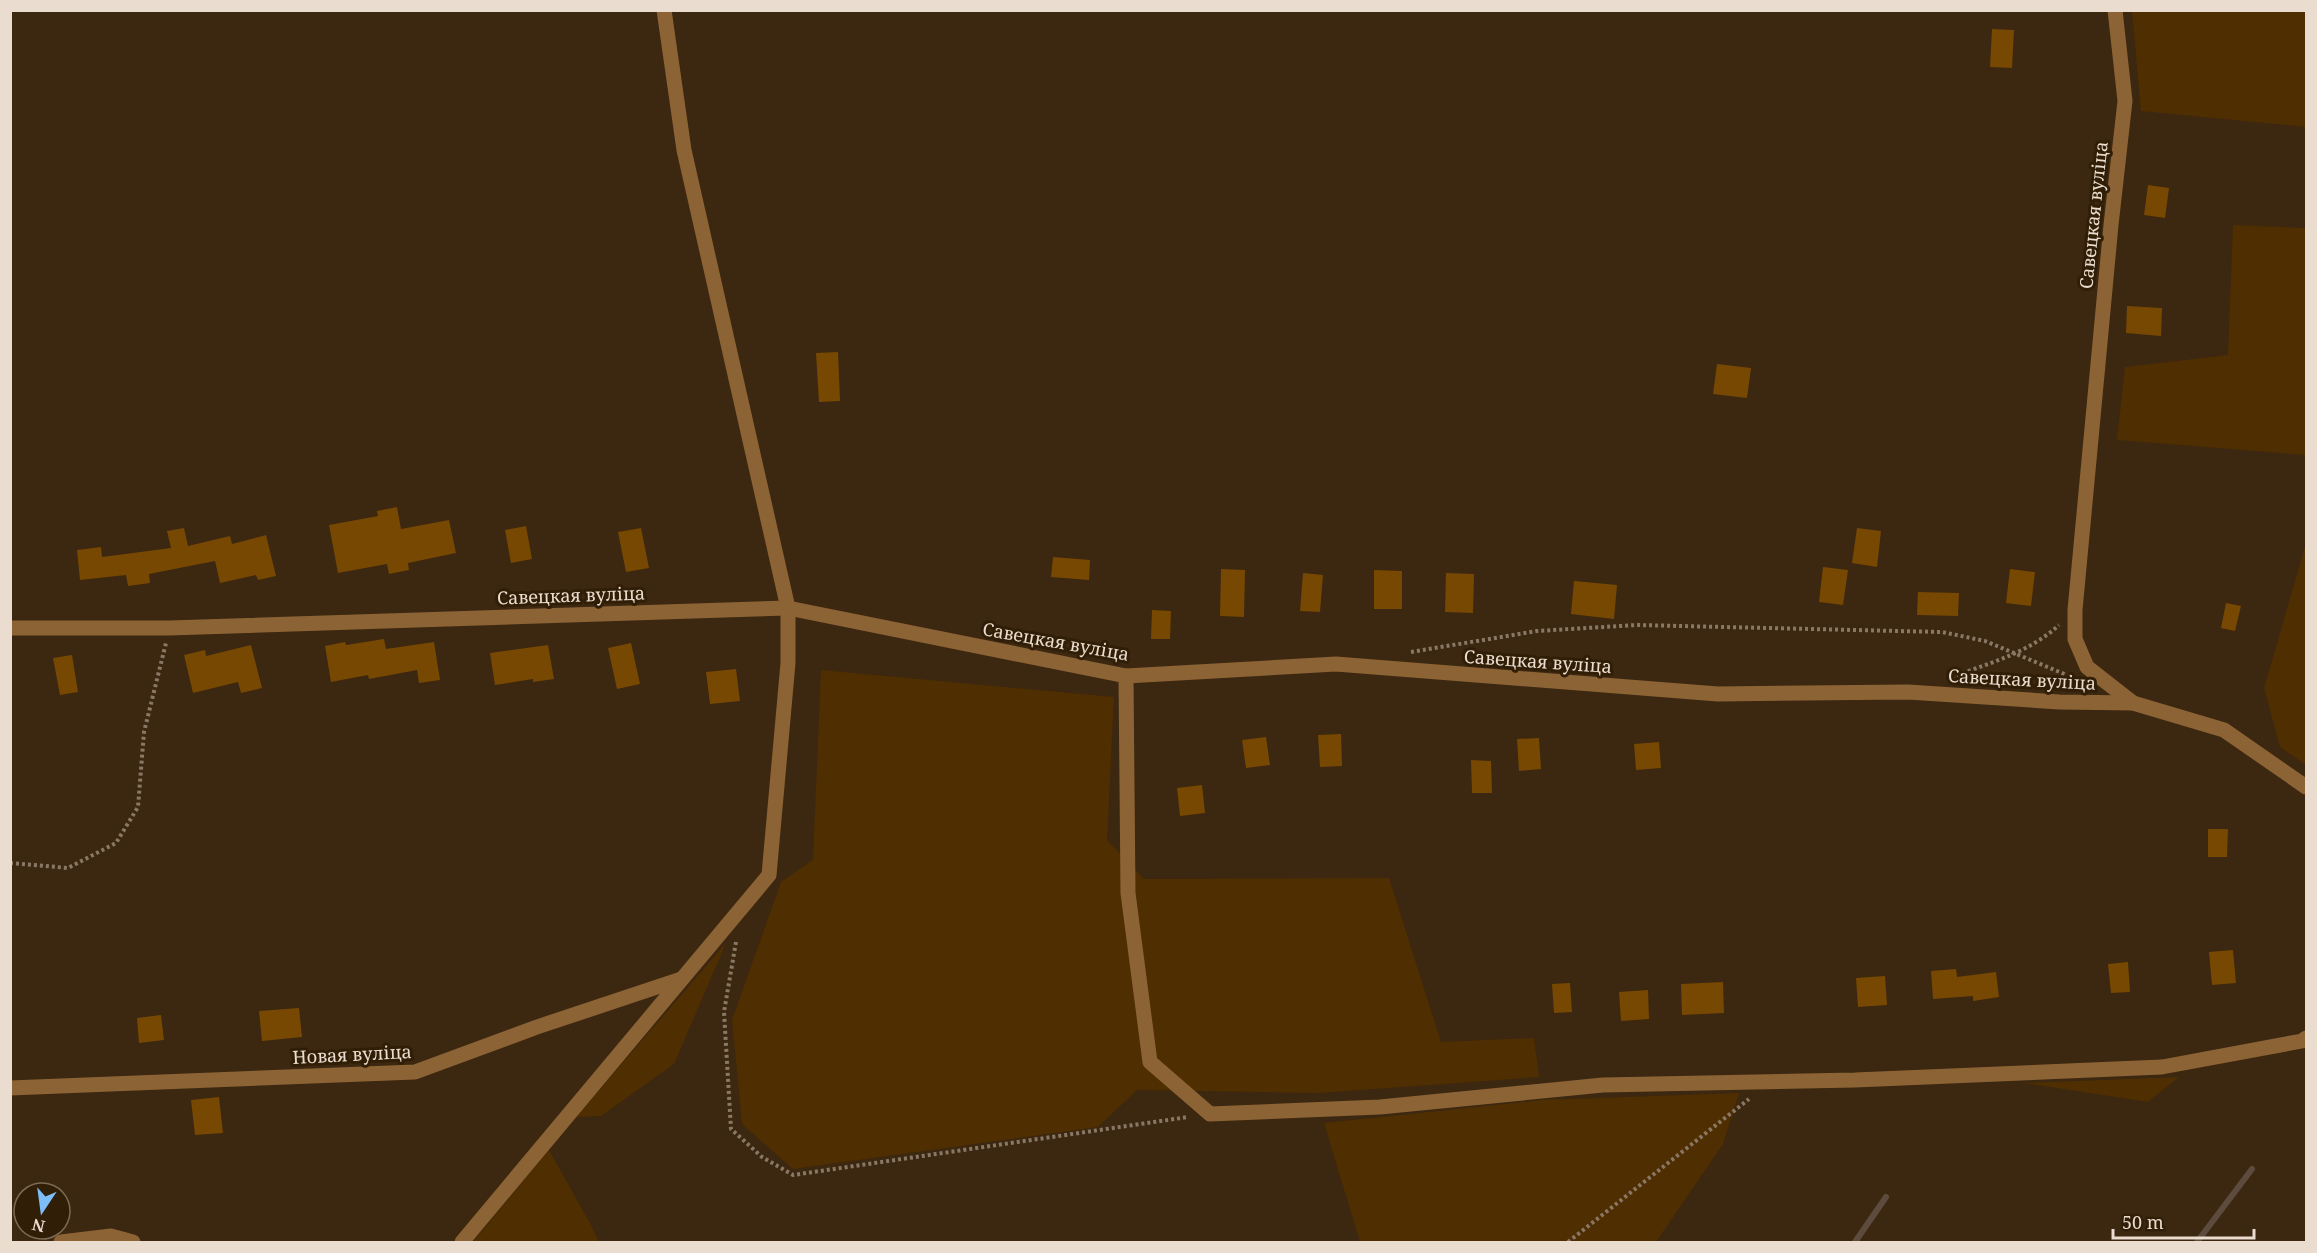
<svg xmlns="http://www.w3.org/2000/svg" width="2317" height="1253" viewBox="0 0 2317 1253" font-family="'Noto Serif',serif">
<style>
.green{fill:#4f2e01}
.lines{fill:none;stroke-linecap:round;stroke-linejoin:round}
.stream{stroke:#5d4b3e;stroke-width:6}
.building{fill:#774802}
.path{stroke:#8a7866;stroke-width:4;stroke-dasharray:3 3;stroke-linecap:butt}
.minor{stroke:#8c6335;stroke-width:15}
.labels{text-anchor:middle;dominant-baseline:central;stroke-width:6;stroke-linejoin:round;paint-order:stroke}
.street-label{font-size:18px;fill:#eadcce;stroke:#311e06}
</style>
<rect width="100%" height="100%" fill="#3c2710"/>
<g class="green">
<polygon points="2132,11 2306,11 2306,127 2141,111"/>
<polygon points="2233,225 2306,228 2306,455 2117,440 2125,367 2228,355"/>
<polygon points="2306,543 2306,765 2280,747 2264,688"/>
<polygon points="821,670 1114,697 1107,840 1144,879 1389,878 1441,1042 1534,1038 1539,1077 1319,1093 1137,1090 1098,1127 793,1169 742,1124 732,1020 781,882 813,860"/>
<polygon points="726,943 674,1064 601,1116 576,1117"/>
<polygon points="2179,1077 2148,1102 2024,1083"/>
<polygon points="1739,1093 1723,1144 1656,1242 1360,1242 1324,1123 1542,1100"/>
<polygon points="549,1150 590,1223 599,1242 473,1242"/>
</g>
<g class="lines">
<g class="stream">
<polyline points="1855,1242 1886,1197"/>
<polyline points="2197,1242 2252,1169"/>
</g>
</g>
<g class="building">
<polygon points="1992,29 2014,30 2012,68 1990,67"/>
<polygon points="2148,185 2169,188 2165,218 2144,215"/>
<polygon points="2127,306 2162,308 2161,336 2126,333"/>
<polygon points="838,352 840,401 819,402 816,353"/>
<polygon points="1717,364 1751,368 1747,398 1713,394"/>
<polygon points="397,507 401,529 449,520 456,553 408,563 409,570 389,574 387,564 338,573 329,525 378,516 377,511"/>
<polygon points="526,526 532,559 511,563 505,530"/>
<polygon points="184,528 188,546 230,536 232,544 266,535 276,576 258,580 256,575 220,583 215,561 149,574 150,583 128,586 126,575 80,580 77,550 101,547 102,557 171,548 167,531"/>
<polygon points="641,528 649,568 626,572 618,532"/>
<polygon points="1857,528 1881,531 1877,567 1852,563"/>
<polygon points="1053,557 1090,560 1089,580 1051,577"/>
<polygon points="1823,567 1848,570 1843,605 1819,602"/>
<polygon points="1221,569 1245,570 1244,617 1220,616"/>
<polygon points="2010,569 2035,572 2031,606 2006,603"/>
<polygon points="1374,570 1402,571 1402,609 1374,609"/>
<polygon points="1303,573 1323,575 1320,612 1300,611"/>
<polygon points="1446,573 1474,574 1473,613 1445,612"/>
<polygon points="1574,581 1617,585 1614,619 1571,614"/>
<polygon points="1918,592 1959,593 1958,616 1917,615"/>
<polygon points="2226,603 2241,606 2235,631 2221,628"/>
<polygon points="1152,610 1171,611 1170,639 1151,639"/>
<polygon points="384,639 386,649 434,642 440,680 419,683 417,670 369,679 368,675 331,682 325,646 345,642 346,645"/>
<polygon points="631,643 640,684 617,689 608,648"/>
<polygon points="251,645 262,688 241,693 238,682 193,693 184,655 205,650 206,656"/>
<polygon points="548,645 554,679 533,682 533,679 495,685 490,653"/>
<polygon points="72,655 78,692 60,695 53,658"/>
<polygon points="736,669 740,701 710,704 706,672"/>
<polygon points="1341,734 1342,766 1320,767 1318,735"/>
<polygon points="1266,737 1270,765 1246,768 1242,740"/>
<polygon points="1539,738 1541,769 1519,771 1517,739"/>
<polygon points="1659,742 1661,768 1636,770 1634,744"/>
<polygon points="1471,760 1491,761 1492,793 1472,793"/>
<polygon points="1202,785 1205,813 1180,816 1177,788"/>
<polygon points="2208,829 2228,829 2227,857 2208,857"/>
<polygon points="2233,950 2236,983 2212,985 2209,952"/>
<polygon points="2128,962 2130,992 2111,993 2108,964"/>
<polygon points="1956,969 1957,977 1996,972 1999,997 1973,1001 1973,996 1933,999 1931,971"/>
<polygon points="1885,976 1887,1005 1858,1007 1856,978"/>
<polygon points="1723,982 1724,1013 1682,1015 1681,984"/>
<polygon points="1570,983 1572,1012 1554,1013 1552,984"/>
<polygon points="1648,990 1649,1019 1621,1021 1619,992"/>
<polygon points="299,1008 302,1037 262,1041 259,1011"/>
<polygon points="161,1015 164,1040 139,1043 137,1018"/>
<polygon points="219,1097 223,1133 195,1135 191,1100"/>
</g>
<g class="lines">
<g class="path">
<polyline points="1411,652 1537,631 1637,625 1942,632 1985,641 2074,678"/>
<path d="M1951 677C1988 664 2030 652 2059 625"/>
<polyline points="10,863 68,868 116,843 138,807 144,732 166,643"/>
<polyline points="736,942 724,1012 731,1129 762,1157 793,1175 1188,1117"/>
<polyline points="1568,1242 1749,1099"/>
</g>
<g class="minor">
<polyline points="2115,10 2125,101 2111,225 2075,610 2075,639 2087,667 2133,703"/>
<polyline points="10,628 169,628 788,608 1126,676 1336,664 1718,694 1908,692 2059,702 2133,703 2224,730 2306,787"/>
<polyline points="1126,676 1128,893 1150,1062 1210,1114 1380,1107 1603,1085 1855,1080 2162,1067 2302,1041 2306,1038"/>
<polyline points="10,1088 415,1072 537,1027 681,979"/>
<polyline points="61,1242 111,1236 133,1242"/>
<polyline points="462,1242 769,875 788,663 788,608 684,150 664,10"/>
</g>
</g>
<g class="labels">
<g class="street-label">
<text transform="translate(2093 215) rotate(-84)">Савецкая вуліца</text>
<text transform="translate(571 595) rotate(-2)">Савецкая вуліца</text>
<text transform="translate(1056 641) rotate(10)">Савецкая вуліца</text>
<text transform="translate(1538 661) rotate(4)">Савецкая вуліца</text>
<text transform="translate(2022 679) rotate(3)">Савецкая вуліца</text>
<text transform="translate(352 1054) rotate(-3)">Новая вуліца</text>
</g>
</g>
<rect width="2317" height="1253" fill="none" stroke="#eadcce" stroke-width="24"/>
<g transform="translate(42 1211) rotate(193)"><circle r="28" fill="#311e06" stroke="#7b6a56" stroke-width="1.5"/>
<path d="M0-4.5L10 22L0 15L-10 22Z" fill="#7dbef9"/>
<text y="-9" font-size="16" font-weight="bold" text-anchor="middle" fill="#eadcce">N</text>
</g>
<path d="M2113 1229v9h141v-9" fill="none" stroke="#eadcce" stroke-width="3"/>
<text x="2122" y="1229" font-size="18" fill="#eadcce" stroke="#311e06" stroke-width="4.5" paint-order="stroke">50 m</text>
</svg>
